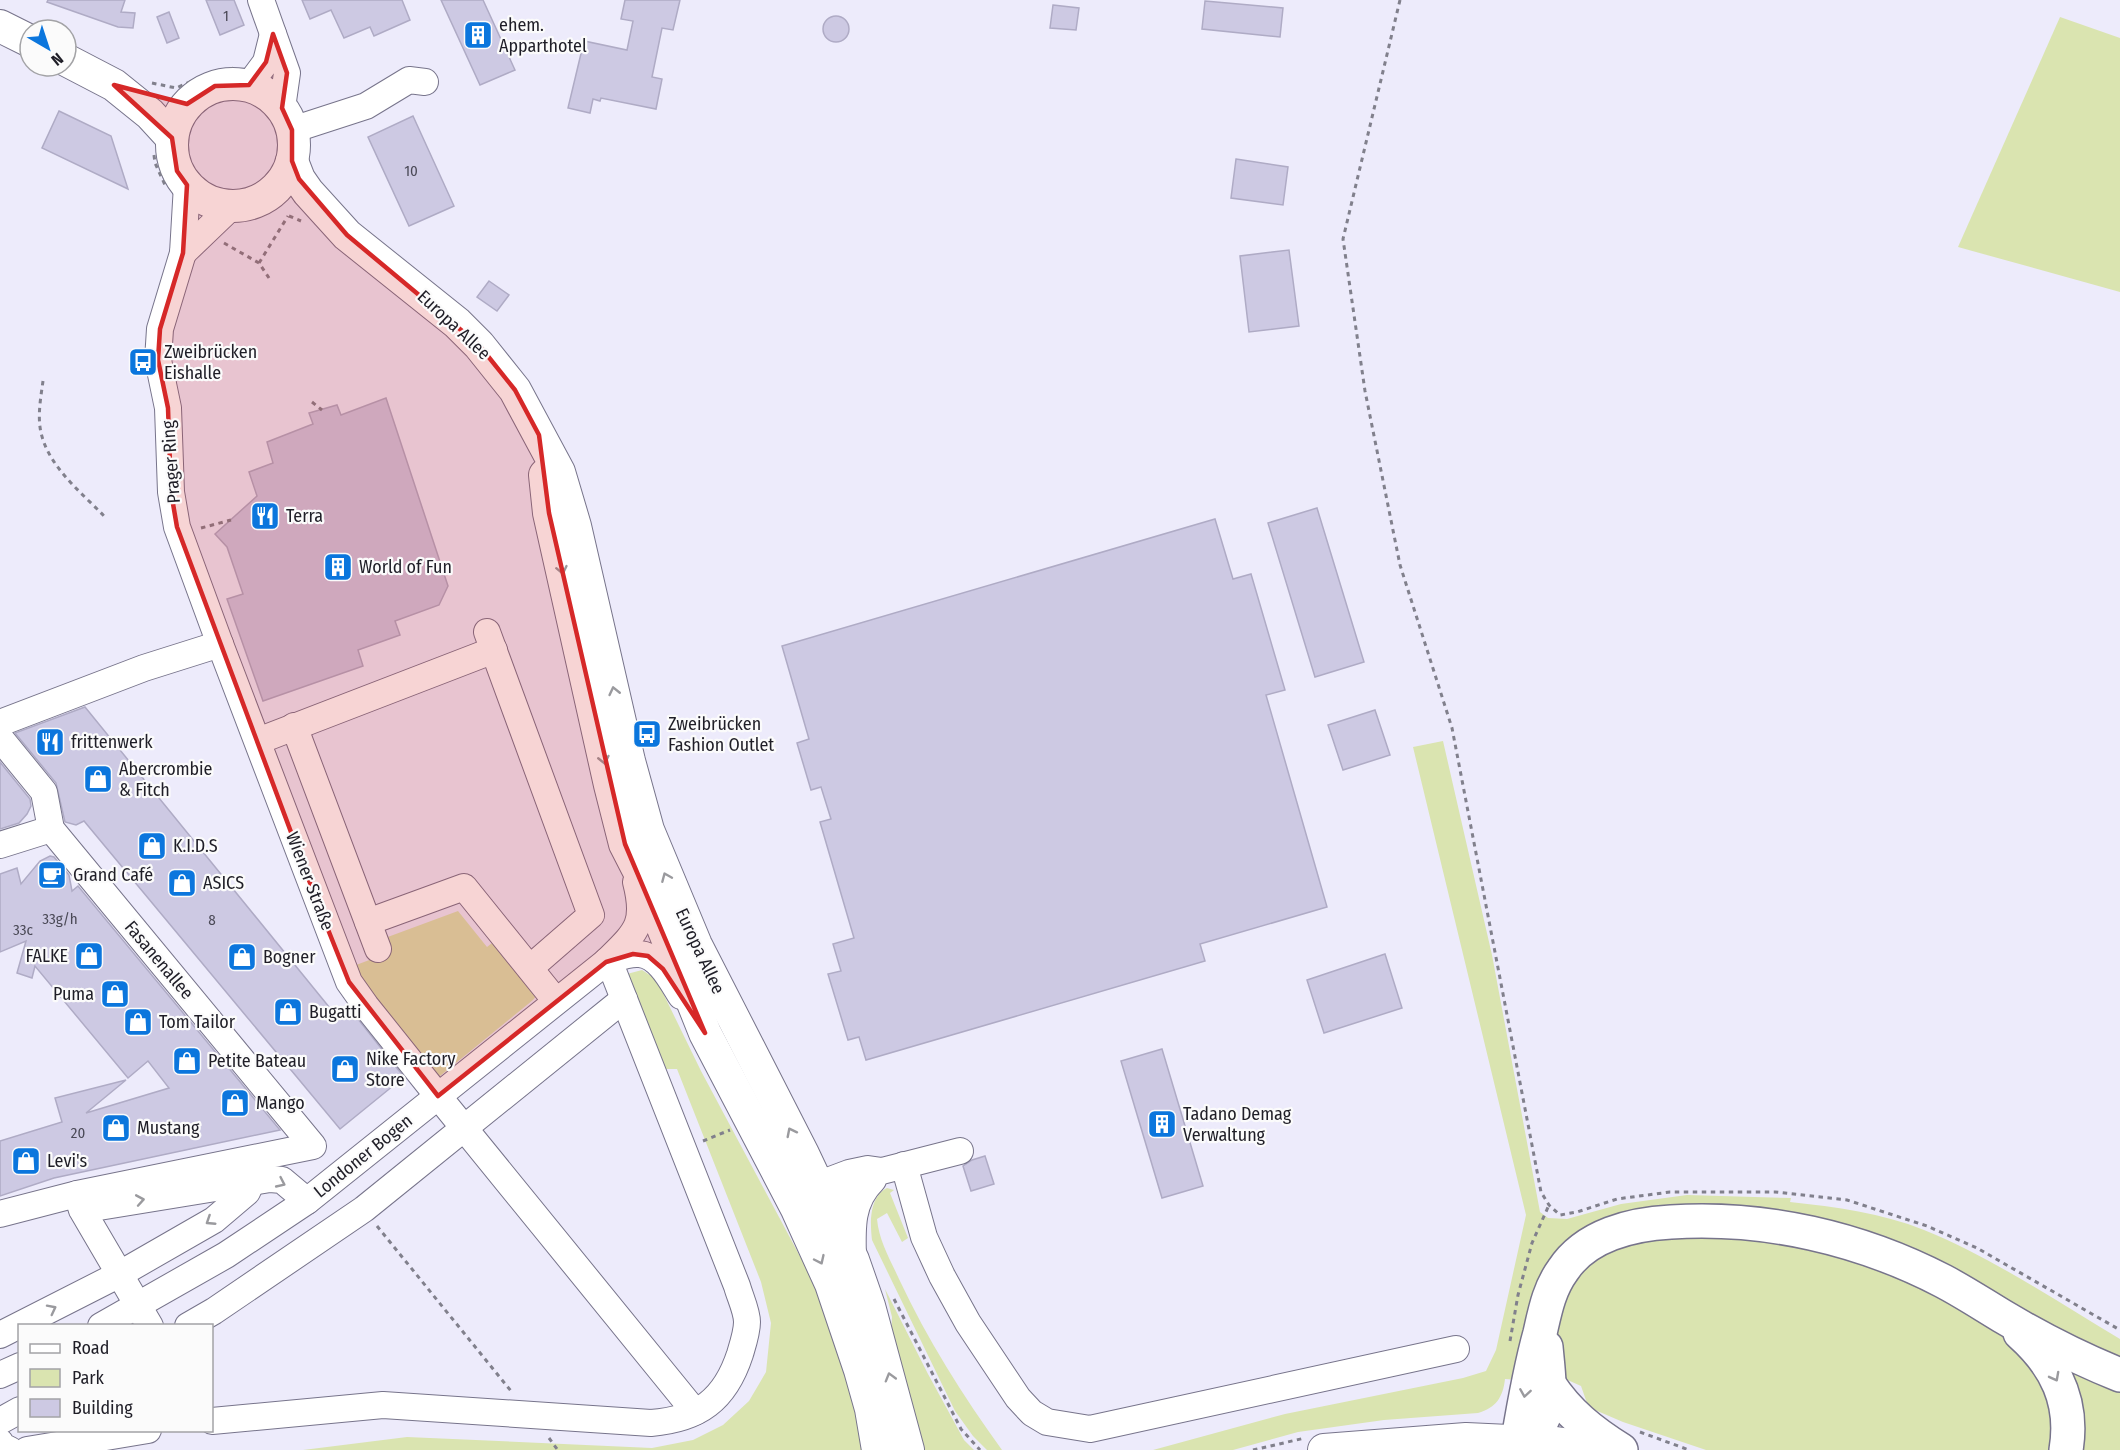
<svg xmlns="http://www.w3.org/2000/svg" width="2120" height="1450" viewBox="0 0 2120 1450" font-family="'Fira Sans Condensed',sans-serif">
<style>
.green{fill:#dae4b0}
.building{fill:#cdc9e3;stroke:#afabc5;stroke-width:1.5}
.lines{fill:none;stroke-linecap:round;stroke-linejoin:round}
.minor-casing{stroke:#77748b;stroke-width:28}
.major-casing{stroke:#77748b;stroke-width:34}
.highway-casing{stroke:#77748b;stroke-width:36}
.path{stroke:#81808c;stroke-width:3;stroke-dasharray:4.5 4.5;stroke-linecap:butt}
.minor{stroke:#fff;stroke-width:26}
.major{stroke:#fff;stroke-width:32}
.highway{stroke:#fff;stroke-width:33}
.oneway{stroke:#9a9a9e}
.marked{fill:#d62828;fill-opacity:0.2;stroke:#d62828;stroke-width:4.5;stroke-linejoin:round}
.labels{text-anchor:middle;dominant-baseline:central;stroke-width:4.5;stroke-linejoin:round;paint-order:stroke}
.number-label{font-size:15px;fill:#4a4956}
.poi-label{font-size:18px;fill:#1f1e27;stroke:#fbfbfb;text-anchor:start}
.street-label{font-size:18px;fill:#1f1e27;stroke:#fbfbfb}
</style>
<rect width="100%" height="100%" fill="#edebfb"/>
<g class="green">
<polygon points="2060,17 2120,38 2120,292 1958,247"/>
<path d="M1443 741 1492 955 1540 1212 1548 1218 1567 1219 1621 1204 1687 1195 1791 1198 1790 1202C1836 1207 1882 1213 1924 1230 1993 1258 2056 1301 2120 1339V1367L1902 1249 1605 1221 1519 1380 1505 1379C1503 1397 1496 1408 1478 1413L1384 1420 1298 1432 1233 1450H1153L1285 1414 1463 1378 1486 1371 1496 1350 1526 1215 1413 747Z"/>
<polygon points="458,911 487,947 497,939 540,991 533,1000 440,1076 433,1074 361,983 356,965 388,953 385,938"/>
<polygon points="642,970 656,979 663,993 701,1071 834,1320 866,1450 303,1450 407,1437 652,1448 693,1440 723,1425 749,1401 766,1372 771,1323 761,1282 677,1069 666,1069 627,974"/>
<path d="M887 1188 894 1190 890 1193 908 1238 902 1242 887 1213 877 1219C879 1241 890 1259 899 1279 927 1339 963 1396 1002 1450H987L973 1436 955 1411 872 1240C870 1223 869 1197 887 1188Z"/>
<polygon points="1678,1231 1821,1247 1911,1277 1995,1322 2048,1377 2058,1450 1706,1450 1623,1422 1595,1410 1587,1403 1581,1386 1561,1377 1554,1348 1557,1314 1577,1271 1614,1246"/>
<polygon points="885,1289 928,1374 964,1440 974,1450 922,1450 891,1334 892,1317"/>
<polygon points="2059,1354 2120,1384 2120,1450 2074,1450"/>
</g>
<g class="building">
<polygon points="48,0 125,0 121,12 135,13 133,28 118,27 47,2"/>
<polygon points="206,0 234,0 244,25 220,35"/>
<polygon points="302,0 402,0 410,20 374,36 370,27 344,38 331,10 310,19"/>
<polygon points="441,0 483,0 515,70 480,85"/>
<polygon points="625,0 680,0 673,30 662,28 652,77 662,79 656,109 601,98 600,101 593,99 590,113 568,108 584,41 627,50 633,21 621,19"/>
<polygon points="1205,1 1283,8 1280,37 1202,29"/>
<polygon points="1053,5 1079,8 1076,30 1050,28"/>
<polygon points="169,12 179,38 167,43 157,17"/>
<circle cx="836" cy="29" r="13"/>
<polygon points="59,111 111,136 128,189 42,148"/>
<polygon points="413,116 454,206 409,226 368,137"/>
<polygon points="1236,159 1288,167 1283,205 1231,198"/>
<polygon points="1289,250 1299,326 1249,332 1240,256"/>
<polygon points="489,281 509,295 497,311 477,297"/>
<polygon points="386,398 448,586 439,605 395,621 400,635 358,650 363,666 263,701 227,599 243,594 227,547 215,534 257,496 249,472 273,463 267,442 313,424 309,413 337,405 341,415"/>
<polygon points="1317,508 1364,662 1315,677 1268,523"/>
<polygon points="1215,519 1233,579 1251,574 1285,690 1266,695 1327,907 1200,944 1205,961 866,1060 859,1037 848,1040 828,974 841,971 833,944 854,938 820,822 831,819 821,787 811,790 797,743 809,739 782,646"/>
<polygon points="85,707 338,1018 350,1009 404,1077 340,1129 84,821 76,825 65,822 56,783 15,733"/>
<polygon points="1375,710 1390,755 1343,770 1328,725"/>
<polygon points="0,762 30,799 31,806 27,814 19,823 0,829"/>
<polygon points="50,856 54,857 69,875 72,891 78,886 280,1130 54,1178 0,1196 0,1141 62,1122 55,1098 126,1080 86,1113 169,1088 148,1061 128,1078 35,966 32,978 17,973 26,941 0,952 0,874 17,868 21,884 40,861"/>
<polygon points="1385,954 1402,1008 1324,1033 1307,980"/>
<polygon points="1162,1049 1203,1186 1162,1198 1121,1061"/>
<polygon points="985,1156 994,1184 971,1191 963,1166 972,1160"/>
</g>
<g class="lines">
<g class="minor-casing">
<g id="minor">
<polyline points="261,0 287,73 282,108"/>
<polyline points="249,85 266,62 273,34"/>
<polyline points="292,130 366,106 409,80 425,82"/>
<polyline points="187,185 183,253 160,329 158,360 168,408 171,492 177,527 220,644 349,982 366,1006 438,1096 695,1412"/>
<polyline points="183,253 232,206"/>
<polyline points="487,632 591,915 530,968"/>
<polyline points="0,723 144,668 220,644"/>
<polyline points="294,726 378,949"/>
<polyline points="0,738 44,792 51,829 313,1146 77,1194 0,1214"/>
<polyline points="258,741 494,650"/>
<polyline points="0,845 51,829"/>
<polyline points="368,922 464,887 556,1001"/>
<path d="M607 961C617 958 629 953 639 954 659 955 672 982 681 996"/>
<polyline points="904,1165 924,1237 942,1276 968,1323 1018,1398 1032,1413 1047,1422 1090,1429 1456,1349"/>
<path d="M815 1184C836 1195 844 1195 867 1186"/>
<polyline points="77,1194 82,1210 150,1326"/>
<polyline points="804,1198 817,1185 849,1173 868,1169 882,1171 960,1151"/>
<polyline points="99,1207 270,1179 282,1180 307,1201"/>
<path d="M853 1257C852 1228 851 1201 873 1180"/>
<path d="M101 1326 226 1255 307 1201 606 962C636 932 647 925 636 882"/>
<polyline points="188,1326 214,1311 364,1209 624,999"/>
<polyline points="0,1335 120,1274 214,1220 247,1192 252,1181"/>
<polyline points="0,1375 20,1366"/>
<polyline points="0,1421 20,1410"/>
<path d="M212 1421 383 1405 651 1423C699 1419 725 1400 740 1354 743 1344 747 1332 747 1322 747 1311 740 1297 737 1286L624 999 613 971 606 962"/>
<polyline points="0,1442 2,1446 10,1450"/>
<polyline points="27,1450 148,1430"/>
</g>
</g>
<g class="major-casing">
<g id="major">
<polyline points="0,26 30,41"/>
<polyline points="66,60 114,85 150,114 172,138"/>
<circle cx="233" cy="145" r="61"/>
<polyline points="292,161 299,179 308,192 347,235 457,323 479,345 515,390 559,472 575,526 629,761 648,830 696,945 803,1154 853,1260 869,1306 908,1450"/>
<polyline points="545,475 549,513 610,785 625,844 645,883 705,1033 796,1207 831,1284 860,1370 871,1409 878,1450"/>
<polyline points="1324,1450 1466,1439 1556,1443 1610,1450"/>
</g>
</g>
<g class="highway-casing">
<g id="highway">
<path d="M2020 1333C2056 1365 2074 1402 2066 1450"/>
<path d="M1549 1384C1568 1413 1592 1432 1621 1450"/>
<path d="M1518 1440C1524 1404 1530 1369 1540 1333 1545 1311 1549 1289 1563 1270 1586 1235 1632 1224 1671 1222 1765 1216 1860 1238 1943 1281 1964 1292 1982 1304 2002 1316 2039 1338 2080 1359 2120 1375"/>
<path d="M1518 1440C1558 1425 1549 1382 1546 1347"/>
</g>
</g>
<g class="path">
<polyline points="1400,0 1343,239 1365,391 1400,565 1452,728 1541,1192 1549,1205 1560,1215 1577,1212 1617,1199 1670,1192 1775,1192 1847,1200 1927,1226 1977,1248 2120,1330"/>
<polyline points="152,83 176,88 213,72 235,68"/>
<polyline points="154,155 155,163 165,185"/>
<polyline points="289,216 301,221"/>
<polyline points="224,243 259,263 269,278"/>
<polyline points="259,263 288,216"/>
<path d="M43 381C41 396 38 412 40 427 45 464 80 491 104 516"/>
<polyline points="312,402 322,410"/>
<polyline points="201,528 231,520"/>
<polyline points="703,1141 730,1130"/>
<polyline points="377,1226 511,1391"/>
<polyline points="894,1299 961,1429 980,1450"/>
<polyline points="1510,1341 1518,1295 1532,1243 1549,1205"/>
<polyline points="1640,1432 1689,1450"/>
<polyline points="549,1438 557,1449"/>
<polyline points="1253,1450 1305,1438"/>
</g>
<use href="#minor" class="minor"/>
<use href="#major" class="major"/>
<use href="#highway" class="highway"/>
</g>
<defs><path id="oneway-chevron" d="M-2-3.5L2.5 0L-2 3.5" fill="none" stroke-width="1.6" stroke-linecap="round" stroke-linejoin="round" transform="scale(1.5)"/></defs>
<g class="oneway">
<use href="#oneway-chevron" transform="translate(562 570) rotate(78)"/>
<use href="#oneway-chevron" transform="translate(614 691) rotate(-103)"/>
<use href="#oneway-chevron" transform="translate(604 760) rotate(77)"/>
<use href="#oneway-chevron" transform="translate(666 877) rotate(-113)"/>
<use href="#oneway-chevron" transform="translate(791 1132) rotate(-117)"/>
<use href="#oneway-chevron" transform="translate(281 1183) rotate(25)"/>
<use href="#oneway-chevron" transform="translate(140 1200) rotate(-10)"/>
<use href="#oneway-chevron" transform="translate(210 1221) rotate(147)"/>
<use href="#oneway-chevron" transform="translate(820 1260) rotate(65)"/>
<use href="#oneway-chevron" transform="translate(52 1309) rotate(-27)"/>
<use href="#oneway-chevron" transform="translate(890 1377) rotate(-106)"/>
<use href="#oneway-chevron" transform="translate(2055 1377) rotate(62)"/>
<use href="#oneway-chevron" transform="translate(1525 1393) rotate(99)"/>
</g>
<path class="marked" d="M273 34 287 73 282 108 292 130V161L299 179 347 235 479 345 515 390 539 435 549 513 625 844 705 1033 663 969 648 956 633 954 606 962 438 1096 349 982 319 907 177 527 171 492 168 408 158 360 160 329 183 253 187 185 177 171 172 138 114 85 187 104 215 86 249 85 266 62Z"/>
<defs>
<g id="building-square" transform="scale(1.5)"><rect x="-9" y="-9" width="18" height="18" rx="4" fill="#0b76dd" stroke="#fbfbfb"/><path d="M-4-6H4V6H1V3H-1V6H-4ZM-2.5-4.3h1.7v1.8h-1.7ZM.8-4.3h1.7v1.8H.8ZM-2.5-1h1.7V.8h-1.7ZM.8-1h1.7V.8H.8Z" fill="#fff"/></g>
<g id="bus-square" transform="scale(1.5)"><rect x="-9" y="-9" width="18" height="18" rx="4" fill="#0b76dd" stroke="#fbfbfb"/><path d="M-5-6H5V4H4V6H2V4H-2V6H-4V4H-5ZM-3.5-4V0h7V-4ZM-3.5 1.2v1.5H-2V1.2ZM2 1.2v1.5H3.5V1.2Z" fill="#fff"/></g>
<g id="restaurant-square" transform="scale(1.5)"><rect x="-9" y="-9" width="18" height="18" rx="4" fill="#0b76dd" stroke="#fbfbfb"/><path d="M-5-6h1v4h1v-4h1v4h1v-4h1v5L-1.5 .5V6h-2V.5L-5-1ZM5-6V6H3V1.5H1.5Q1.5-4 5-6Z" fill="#fff"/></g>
<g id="shop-square" transform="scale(1.5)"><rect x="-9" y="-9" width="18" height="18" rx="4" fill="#0b76dd" stroke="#fbfbfb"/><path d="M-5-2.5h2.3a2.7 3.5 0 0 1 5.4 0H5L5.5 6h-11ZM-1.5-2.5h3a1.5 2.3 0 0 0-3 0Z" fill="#fff"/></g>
<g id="cafe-square" transform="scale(1.5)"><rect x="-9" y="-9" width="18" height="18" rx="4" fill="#0b76dd" stroke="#fbfbfb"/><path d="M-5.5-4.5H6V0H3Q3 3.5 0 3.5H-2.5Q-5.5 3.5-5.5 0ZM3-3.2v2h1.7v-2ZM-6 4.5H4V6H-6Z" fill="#fff"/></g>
</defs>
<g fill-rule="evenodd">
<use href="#building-square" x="478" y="35"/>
<use href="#bus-square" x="143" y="362"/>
<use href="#restaurant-square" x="265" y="516"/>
<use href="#building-square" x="338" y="567"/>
<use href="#bus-square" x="647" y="734"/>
<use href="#restaurant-square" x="50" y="742"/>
<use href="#shop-square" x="98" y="779"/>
<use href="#shop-square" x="152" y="846"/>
<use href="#cafe-square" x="52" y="875"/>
<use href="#shop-square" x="182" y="883"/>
<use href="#shop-square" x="89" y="956"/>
<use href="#shop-square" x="242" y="957"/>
<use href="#shop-square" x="115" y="994"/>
<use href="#shop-square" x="288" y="1012"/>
<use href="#shop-square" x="138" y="1022"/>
<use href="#shop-square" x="187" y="1061"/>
<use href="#shop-square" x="345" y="1069"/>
<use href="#shop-square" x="235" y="1103"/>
<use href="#building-square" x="1162" y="1124"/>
<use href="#shop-square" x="116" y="1128"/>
<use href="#shop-square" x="26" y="1161"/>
</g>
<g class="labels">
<g class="number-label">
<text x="226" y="16">1</text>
<text x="411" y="171">10</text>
<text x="60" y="919">33g/h</text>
<text x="212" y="920">8</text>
<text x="23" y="930">33c</text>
<text x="78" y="1133">20</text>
</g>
<g class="poi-label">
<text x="499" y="25">ehem.<tspan x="499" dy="21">Apparthotel</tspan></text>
<text x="164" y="352">Zweibrücken<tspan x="164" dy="21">Eishalle</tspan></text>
<text x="286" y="516">Terra</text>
<text x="359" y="567">World of Fun</text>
<text x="668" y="724">Zweibrücken<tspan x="668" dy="21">Fashion Outlet</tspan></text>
<text x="71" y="742">frittenwerk</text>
<text x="119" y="769">Abercrombie<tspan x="119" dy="21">&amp; Fitch</tspan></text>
<text x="173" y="846">K.I.D.S</text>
<text x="73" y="875">Grand Café</text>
<text x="203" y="883">ASICS</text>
<text x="68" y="956" text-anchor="end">FALKE</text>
<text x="263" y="957">Bogner</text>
<text x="94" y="994" text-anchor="end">Puma</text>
<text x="309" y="1012">Bugatti</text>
<text x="159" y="1022">Tom Tailor</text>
<text x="366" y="1059">Nike Factory<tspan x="366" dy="21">Store</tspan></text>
<text x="208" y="1061">Petite Bateau</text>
<text x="256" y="1103">Mango</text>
<text x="1183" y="1114">Tadano Demag<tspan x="1183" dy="21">Verwaltung</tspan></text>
<text x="137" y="1128">Mustang</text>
<text x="47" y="1161">Levi's</text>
</g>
<g class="street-label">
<text transform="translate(454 325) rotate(43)">Europa Allee</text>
<text transform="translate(171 462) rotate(-94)">Prager Ring</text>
<text transform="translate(310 881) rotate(69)">Wiener Straße</text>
<text transform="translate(700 951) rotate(65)">Europa Allee</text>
<text transform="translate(159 960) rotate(50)">Fasanenallee</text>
<text transform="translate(363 1156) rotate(-39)">Londoner Bogen</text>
</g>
</g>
<rect x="18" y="1324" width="195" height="108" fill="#fbfbfb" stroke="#a3a3a6" stroke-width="1.5"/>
<rect x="30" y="1344" width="30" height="9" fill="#ffffff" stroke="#a3a3a6" stroke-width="1.5"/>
<text x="72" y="1354" font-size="18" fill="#1f1e27">Road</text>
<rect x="30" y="1369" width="30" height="18" fill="#dae4b0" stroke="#a3a3a6" stroke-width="1.5"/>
<text x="72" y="1384" font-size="18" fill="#1f1e27">Park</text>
<rect x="30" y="1399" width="30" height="18" fill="#cdc9e3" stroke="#a3a3a6" stroke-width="1.5"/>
<text x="72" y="1414" font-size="18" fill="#1f1e27">Building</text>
<g transform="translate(48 48) rotate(141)"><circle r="28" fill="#fbfbfb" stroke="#a3a3a6" stroke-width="1.5"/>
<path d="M0-4.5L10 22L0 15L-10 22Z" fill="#0b76dd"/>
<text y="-9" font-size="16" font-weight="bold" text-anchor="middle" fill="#1f1e27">N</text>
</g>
</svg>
